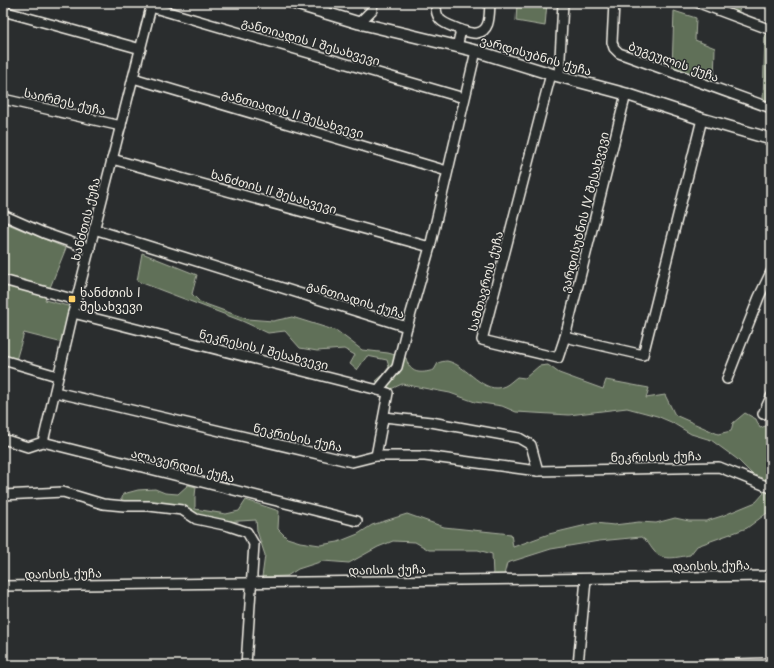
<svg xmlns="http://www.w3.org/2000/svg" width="774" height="668" viewBox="0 0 774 668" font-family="'Playpen Sans','Noto Sans Georgian',sans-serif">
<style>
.green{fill:#607058;stroke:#aab0a0}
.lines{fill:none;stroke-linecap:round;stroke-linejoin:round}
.minor-casing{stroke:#f4f1e8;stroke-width:12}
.tertiary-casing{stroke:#f4f1e8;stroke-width:14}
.minor{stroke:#2a2d2e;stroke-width:9}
.tertiary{stroke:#2a2d2e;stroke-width:11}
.poi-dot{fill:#ffd166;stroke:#2a2d2e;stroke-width:1.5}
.labels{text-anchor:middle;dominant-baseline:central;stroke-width:3;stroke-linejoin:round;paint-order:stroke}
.street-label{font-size:12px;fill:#f4f1e8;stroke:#2a2d2e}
.poi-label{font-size:12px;fill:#f4f1e8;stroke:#2a2d2e;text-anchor:start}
</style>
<rect width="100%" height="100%" fill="#2a2d2e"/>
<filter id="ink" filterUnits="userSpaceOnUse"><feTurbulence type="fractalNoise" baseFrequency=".025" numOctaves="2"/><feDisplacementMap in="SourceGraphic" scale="8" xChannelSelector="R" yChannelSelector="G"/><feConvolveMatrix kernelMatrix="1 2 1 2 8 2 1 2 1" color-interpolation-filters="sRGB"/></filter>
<g filter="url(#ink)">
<g class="green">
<polygon points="517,3 547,3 545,26 516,21"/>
<polygon points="715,3 741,3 738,15 714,5"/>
<polygon points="674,11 696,18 695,40 715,48 714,84 672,69"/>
<polygon points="765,33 771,35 771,103 763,100"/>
<polygon points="3,222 66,248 45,300 72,307 63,343 24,333 14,367 3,364"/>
<path d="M142 253 197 275 192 294 200 302 247 319 273 321 292 317 337 331 362 350 388 353 406 358C410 374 420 374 434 370L438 363C440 362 444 361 447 361 468 365 483 396 505 386 509 384 513 380 517 377L525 378 539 366 548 365 559 373 603 389 606 380 649 388 646 398 665 395 675 415 718 434 731 431 733 423 745 413 756 419 760 428 771 424V441L768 445 765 459 771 470V510L747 528 697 546 690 555C678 557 662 562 654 551 648 544 650 543 641 537L599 541 551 549 507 563 504 575H493L492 554 478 550H429L415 542 393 541 378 547 349 563 323 561 298 569 287 576 262 577 265 555 257 531 256 520 223 522 195 514 184 506 121 502 123 494 138 490 155 489 165 493 178 494 188 485 196 487 195 496V509L226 514 239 511 246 500 279 511 278 529 287 538 300 542 320 545 338 542 358 534 372 525 407 514 444 527 511 534 513 547 549 534 595 523 614 525 639 522 656 523 675 518 689 521H706L722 516 756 502 764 493 752 474 737 459 711 440 691 434 671 422 657 416 627 408 569 415 516 412 502 406 475 402 450 393 402 384 391 389 376 381 383 375 389 367 387 360 367 356 357 370 350 364 355 355 344 349 317 351 300 348 285 331 268 333 242 321 137 281Z"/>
</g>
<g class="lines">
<g class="minor-casing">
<g id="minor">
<path d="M436 3C435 23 445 23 461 30"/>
<polyline points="614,3 612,42 614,48 619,53 771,108"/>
<polyline points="699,3 771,30"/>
<polyline points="151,7 464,98"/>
<polyline points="3,11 141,49"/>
<polyline points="359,23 372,10 373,3"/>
<path d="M457 47 461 30C465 31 472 34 477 33 491 31 489 14 490 3"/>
<polyline points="551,74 482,340 558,358 565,337 643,355 702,119"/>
<polyline points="559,76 563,3"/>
<polyline points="133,78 447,171"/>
<polyline points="3,99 121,126"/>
<polyline points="112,159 430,247"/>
<polyline points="3,215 44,233 90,249"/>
<polyline points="94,229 407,327 430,247 476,51"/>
<polyline points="3,280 76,300"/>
<polyline points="73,313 378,390 388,393 376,456"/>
<polyline points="565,337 626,94"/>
<polyline points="3,360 57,376"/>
<polyline points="727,379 759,297 771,272"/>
<polyline points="378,390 397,367 407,327"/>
<polyline points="55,392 352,462 376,456 425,456 538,471 719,467 771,488"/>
<polyline points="763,414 771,397"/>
<polyline points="384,417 431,422 519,438 531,445 538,471"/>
<polyline points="3,439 28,447 43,442 357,521"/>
<polyline points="43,442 73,313 152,3"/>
<polyline points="3,495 63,492 103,504 124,506 149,506 182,510 196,519 229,526 247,532 254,544 246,665"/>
<polyline points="3,586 771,576"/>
<polyline points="578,665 586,579"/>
<polyline points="696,665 771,663"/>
</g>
</g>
<g class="tertiary-casing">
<polyline id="tertiary" points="293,3 359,23 476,51 551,74 626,94 702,119 771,139"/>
</g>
<use href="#minor" class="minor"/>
<use href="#tertiary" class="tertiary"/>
</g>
</g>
<rect class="poi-dot" x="68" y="295" width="8" height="8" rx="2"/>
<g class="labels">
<g class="street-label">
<text transform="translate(311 41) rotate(16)">განთიადის I შესახვევი</text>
<text transform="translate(536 55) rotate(16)">ვარდისუბნის ქუჩა</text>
<text transform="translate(674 61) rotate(20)">ბუგეულის ქუჩა</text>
<text transform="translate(65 101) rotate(13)">საირმეს ქუჩა</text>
<text transform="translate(293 113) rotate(16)">განთიადის II შესახვევი</text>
<text transform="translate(274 191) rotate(16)">ხანძთის II შესახვევი</text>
<text transform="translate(584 212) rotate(-76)">ვარდისუბნის IV შესახვევი</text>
<text transform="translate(85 219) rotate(-76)">ხანძთის ქუჩა</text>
<text transform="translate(485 281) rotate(-75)">სამთავროს ქუჩა</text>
<text transform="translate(356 299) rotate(17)">განთიადის ქუჩა</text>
<text transform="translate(264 349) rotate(14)">ნეკრესის I შესახვევი</text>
<text transform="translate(298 437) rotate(13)">ნეკრისის ქუჩა</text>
<text transform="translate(656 456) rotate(-1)">ნეკრისის ქუჩა</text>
<text transform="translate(183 465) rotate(14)">ალავერდის ქუჩა</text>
<text transform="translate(711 565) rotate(-1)">დაისის ქუჩა</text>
<text transform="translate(387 569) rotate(-1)">დაისის ქუჩა</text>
<text transform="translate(63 573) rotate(-1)">დაისის ქუჩა</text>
</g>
<g class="poi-label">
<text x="80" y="292">ხანძთის I<tspan x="80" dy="14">შესახვევი</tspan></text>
</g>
</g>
<rect width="774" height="668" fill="none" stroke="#2a2d2e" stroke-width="16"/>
<rect x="8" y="8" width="758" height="652" fill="none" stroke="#f4f1e8" stroke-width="1.5" filter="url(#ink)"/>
</svg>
